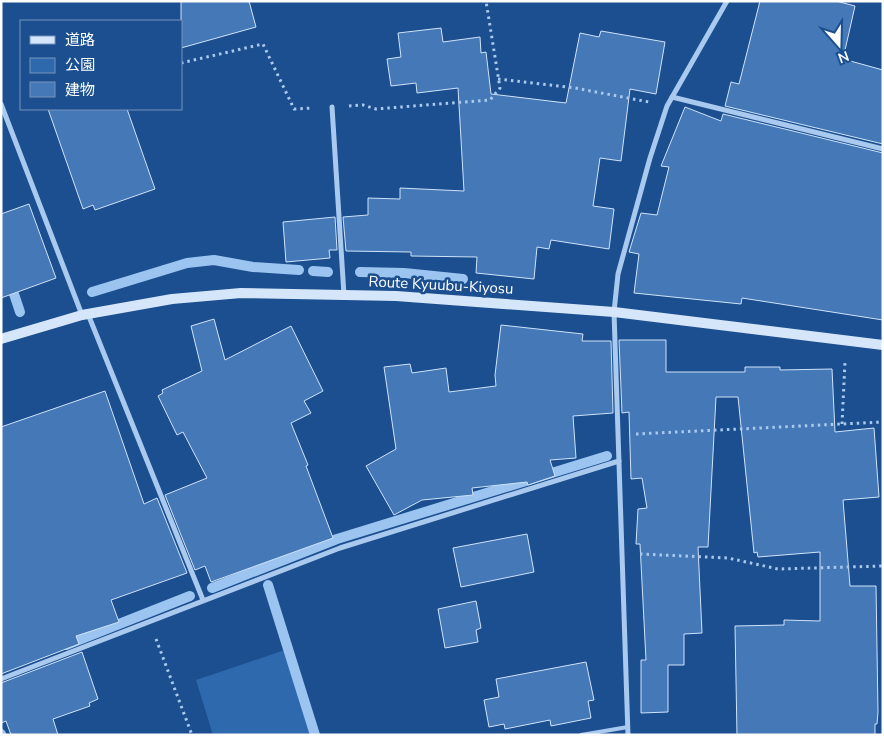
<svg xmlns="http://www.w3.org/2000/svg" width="884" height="736" viewBox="0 0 884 736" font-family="'Nunito Sans','Noto Sans JP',sans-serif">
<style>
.green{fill:#2e69ad}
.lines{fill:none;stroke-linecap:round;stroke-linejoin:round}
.stream{stroke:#9cc4f0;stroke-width:10}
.building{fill:#4478b7;stroke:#cfe3fa}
.path{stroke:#a9c9ee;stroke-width:3;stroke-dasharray:2.5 4;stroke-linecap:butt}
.lane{stroke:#a9c9ee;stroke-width:4}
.street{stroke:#a9c9ee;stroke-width:5}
.secondary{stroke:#d6e6fa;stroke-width:10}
.labels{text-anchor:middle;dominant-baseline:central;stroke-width:5;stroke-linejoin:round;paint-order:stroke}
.street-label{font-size:15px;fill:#fff;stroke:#1b4f8f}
</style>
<rect width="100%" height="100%" fill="#1b4f8f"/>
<polygon class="green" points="285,650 311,735 213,735 196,680"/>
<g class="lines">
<g class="stream">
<polyline points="313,271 328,272"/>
<polyline points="360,272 404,273 463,279"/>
<polyline points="10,282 20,312"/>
<polyline points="92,292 187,263 214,260 253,267 299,270"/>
<polyline points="268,585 315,735"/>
<polyline points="212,588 337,539 607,456"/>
<polyline points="66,645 190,596"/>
<polyline points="1,734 1,735"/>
</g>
</g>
<g class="building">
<polygon points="181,1 249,1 256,27 181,48"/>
<polygon points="760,1 836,1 855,6 843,59 883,70 883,144 725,106 731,82 739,84"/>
<polygon points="441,28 443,42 480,37 481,53 486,52 491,94 566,103 580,33 599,37 601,31 665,42 656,94 630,89 621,161 600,158 593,206 614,209 609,249 551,240 549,249 537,247 534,279 476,273 477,257 411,256 411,252 346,251 343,217 368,215 368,198 400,199 400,188 464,191 458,88 417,93 416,83 391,86 387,59 401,57 398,33"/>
<polygon points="685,107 721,121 723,114 883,153 883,320 742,298 741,304 634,293 639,254 629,252 641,213 657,215 669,167 661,166"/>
<polygon points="48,109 127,109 155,189 95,210 93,205 83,209"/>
<polygon points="29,204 56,278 1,298 1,214"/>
<polygon points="335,217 337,250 329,250 330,258 286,262 283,222"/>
<polygon points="214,319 225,360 291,326 323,391 304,401 311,413 291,423 308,465 306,466 333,538 211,582 205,566 195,570 165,495 207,478 183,432 177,435 158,396 163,393 162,390 202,371 191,326"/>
<polygon points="501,325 583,334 582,341 611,341 613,413 573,416 576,458 550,460 555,476 528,485 527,482 472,488 473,495 422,500 394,515 366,466 396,449 384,367 410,364 412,373 446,368 449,392 496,386 495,375"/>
<polygon points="619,340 666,340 666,372 745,372 745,367 780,367 780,370 832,369 835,432 874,428 879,497 843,500 850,586 876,586 878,712 877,724 875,724 875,735 737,735 735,626 784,625 784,620 820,621 820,552 758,557 757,552 754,553 738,397 716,397 708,547 698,547 702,633 684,634 684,665 668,665 668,712 641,713 641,660 646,660 640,544 636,544 638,509 647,508 642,478 631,479 629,412 622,413"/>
<polygon points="105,391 144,504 157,498 187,573 111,600 119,622 76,636 79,644 1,674 1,427"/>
<polygon points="527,534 534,572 461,587 453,548"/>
<polygon points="476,601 481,628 476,630 478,642 445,648 438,609"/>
<polygon points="82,652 98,699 89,703 90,706 53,719 58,735 11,735 6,721 1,723 1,683"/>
<polygon points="586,662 594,700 588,701 591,718 551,726 550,720 505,729 504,724 489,727 484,700 499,697 496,679"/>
</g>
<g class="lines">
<g class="path">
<polyline points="181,63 263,44 294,109 313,108"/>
<polyline points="498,79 575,88 649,102"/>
<polyline points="349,106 363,105 376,109 490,100 500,88 486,1"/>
<polyline points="842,424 845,362"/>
<polyline points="636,434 883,422"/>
<polyline points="640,554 728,558 778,569 883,566"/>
<polyline points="156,639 192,735"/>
</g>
<polyline class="lane" points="581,735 628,727"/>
<g class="street">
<polyline points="672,97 883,149"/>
<polyline points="1,104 82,315"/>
<polyline points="332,107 344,295"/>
<polyline points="88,314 203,600"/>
<polyline points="1,679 340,548 619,461"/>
<polyline points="628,735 614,312 618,274 650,158 667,106 727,1"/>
</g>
<polyline class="secondary" points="1,339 82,315 172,299 241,293 396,296 614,312 883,345"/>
</g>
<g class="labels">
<g class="street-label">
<text transform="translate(441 285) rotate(3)">Route Kyuubu-Kiyosu</text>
</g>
</g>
<rect width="884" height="736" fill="none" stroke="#ffffff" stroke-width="5"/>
<rect x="20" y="20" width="162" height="90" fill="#1b4f8f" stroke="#7695bc"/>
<rect x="30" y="36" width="25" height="8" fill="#d6e6fa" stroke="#7695bc"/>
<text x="65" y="45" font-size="15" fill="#ffffff">道路</text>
<rect x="30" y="58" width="25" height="15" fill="#2e69ad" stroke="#7695bc"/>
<text x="65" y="70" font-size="15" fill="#ffffff">公園</text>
<rect x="30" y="82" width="25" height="15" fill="#4478b7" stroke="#7695bc"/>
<text x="65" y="95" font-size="15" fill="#ffffff">建物</text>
<g transform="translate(839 45) rotate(160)" stroke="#1b4f8f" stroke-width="4" paint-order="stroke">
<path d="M0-4L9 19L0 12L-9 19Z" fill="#ffffff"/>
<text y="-8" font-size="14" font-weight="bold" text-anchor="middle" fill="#ffffff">N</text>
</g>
</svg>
